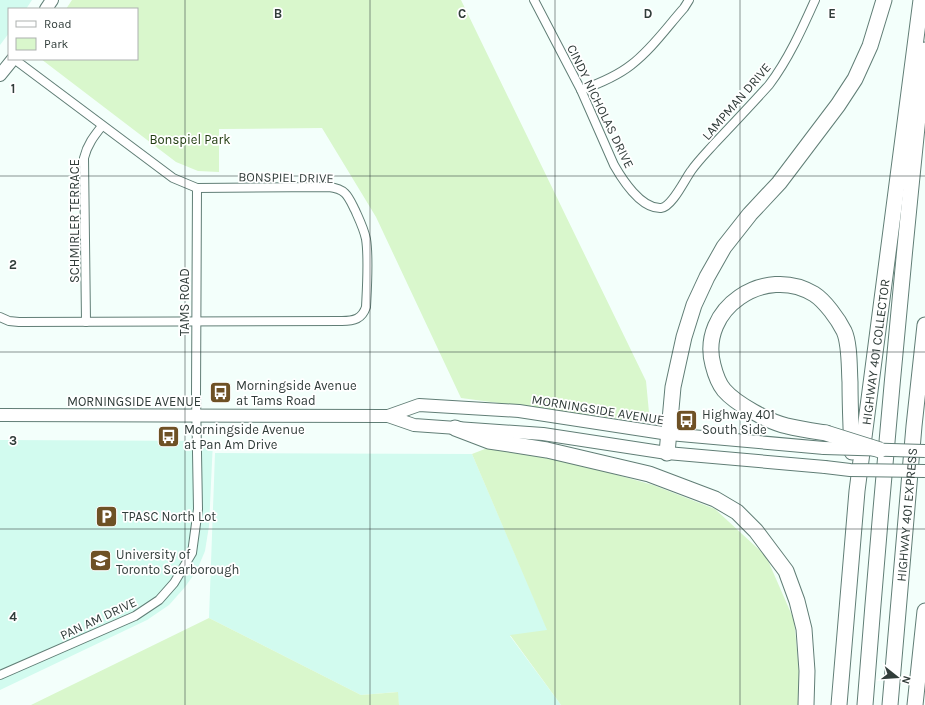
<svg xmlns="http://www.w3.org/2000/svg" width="925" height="705" viewBox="0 0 925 705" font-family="Karla,sans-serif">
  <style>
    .built { fill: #d2fbef }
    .green { fill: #d9f7cc }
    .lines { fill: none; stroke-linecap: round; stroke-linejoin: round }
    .street-casing { stroke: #617e76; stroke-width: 10 }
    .secondary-casing { stroke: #617e76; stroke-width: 14 }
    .highway-casing { stroke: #617e76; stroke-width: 17 }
    .street { stroke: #fff; stroke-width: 8 }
    .secondary { stroke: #fff; stroke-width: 12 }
    .highway { stroke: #fff; stroke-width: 15 }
    .secondary-bridge-casing { stroke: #617e76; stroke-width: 14; stroke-linecap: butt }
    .highway-bridge-casing { stroke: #617e76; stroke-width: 17; stroke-linecap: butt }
    .secondary-bridge { stroke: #fff; stroke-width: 12 }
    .highway-bridge { stroke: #fff; stroke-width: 15 }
    .grid { fill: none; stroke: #313d3a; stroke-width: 1; stroke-opacity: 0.55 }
    .labels { text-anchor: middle; stroke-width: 3.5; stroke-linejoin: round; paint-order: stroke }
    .street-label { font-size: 13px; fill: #313d3a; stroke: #fff }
    .park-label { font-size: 13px; fill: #213d10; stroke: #fff }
    .poi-label { font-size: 13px; fill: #313d3a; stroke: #fff; text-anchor: start }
    .grid-label { font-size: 13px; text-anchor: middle; font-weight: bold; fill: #313d3a; stroke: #fff; stroke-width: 3.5; stroke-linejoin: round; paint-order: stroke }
  </style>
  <rect width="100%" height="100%" fill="#f3fffb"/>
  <g class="built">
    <polygon points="0,0 32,0 26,9 9,9 9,33 0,45"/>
    <polygon points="0,440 213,441 209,526 205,551 197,570 185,587 169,605 147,620 0,690"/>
    <polygon points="215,453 472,454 548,631 510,636 561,705 399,705 397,692 361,695 209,618"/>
  </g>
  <g class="green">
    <polygon points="72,0 461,0 646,381 650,423 461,398 376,217 322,128 219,129 219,172 198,171 176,162 41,59 137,59 137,9 66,9"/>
    <polygon points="495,445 546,455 653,485 715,509 766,556 794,620 799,669 799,705 561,705 510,635 547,630 472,454"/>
    <polygon points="209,618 361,695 398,692 399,705 31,705"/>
  </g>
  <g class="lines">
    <defs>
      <g id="street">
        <path d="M534,0L581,90L614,165C622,179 641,209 661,208C672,207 685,179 691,171C698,161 707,152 715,143C733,124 751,105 769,85C788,60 802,29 815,0"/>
        <path d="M581,90C598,84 617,76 631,65C652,49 667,27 684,8L689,0"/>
        <path d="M0,317L9,321L19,322L342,321C354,321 362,319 366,307C367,287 369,258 366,239C364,229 359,219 355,210C348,196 346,189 329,187L197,188L173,178L14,59"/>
        <path d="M86,322L84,158C87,145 94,136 102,126"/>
        <polyline points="0,675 135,616 159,600 174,583 192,553 198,509 196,396 197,188"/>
      </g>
      <g id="secondary">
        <polyline points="46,9 52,0"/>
        <polyline points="0,75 13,59"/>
        <polyline points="0,415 388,416 419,405 519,411 669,434 824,448"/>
        <polyline points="388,416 414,425 543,434 667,453 825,467"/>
      </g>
      <g id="highway">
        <polyline points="455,428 489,441 547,450 649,474 715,499 737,512 756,531 786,571 797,601 804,629 807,671 806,705"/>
        <path d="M826,433C813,431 799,429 787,426C769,422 736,404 724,390C719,384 715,373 713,365C698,309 765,264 814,294C825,301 838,319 844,331C850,344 849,368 850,382C850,406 851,429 852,452"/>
        <polyline points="667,453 673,387 684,337 694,305 707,277 724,247 750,214 779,183 838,105 855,79 870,46 884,0"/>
        <path id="s1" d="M839,705L857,491L921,0"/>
        <path d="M865,705C882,486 902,268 925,50"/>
        <path id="s2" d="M890,705L914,426L925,325"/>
        <polyline points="915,705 925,611"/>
      </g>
    </defs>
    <use href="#street" class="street-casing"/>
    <use href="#secondary" class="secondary-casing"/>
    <use href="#highway" class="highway-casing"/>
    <use href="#street" class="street"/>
    <use href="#secondary" class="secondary"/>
    <use href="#highway" class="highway"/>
    <defs>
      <g id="secondary-bridge">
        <polyline points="824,448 925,451"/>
        <polyline points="825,467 850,470 925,471"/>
      </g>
      <polyline id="highway-bridge" points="826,433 880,450"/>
    </defs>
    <use href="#secondary-bridge" class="secondary-bridge-casing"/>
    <use href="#highway-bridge" class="highway-bridge-casing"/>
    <use href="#secondary-bridge" class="secondary-bridge"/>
    <use href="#highway-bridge" class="highway-bridge"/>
  </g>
  <path class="grid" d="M185,0V705M370,0V705M555,0V705M740,0V705M0,176H925M0,352H925M0,529H925"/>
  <defs>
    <symbol id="bus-square" viewBox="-11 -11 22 22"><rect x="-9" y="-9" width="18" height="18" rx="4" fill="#6e5125" stroke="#fff"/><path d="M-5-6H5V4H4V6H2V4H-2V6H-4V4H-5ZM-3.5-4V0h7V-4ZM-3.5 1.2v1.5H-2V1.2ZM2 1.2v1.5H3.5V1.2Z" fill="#fff"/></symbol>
    <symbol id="parking-square" viewBox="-11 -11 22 22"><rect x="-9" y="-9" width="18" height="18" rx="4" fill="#6e5125" stroke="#fff"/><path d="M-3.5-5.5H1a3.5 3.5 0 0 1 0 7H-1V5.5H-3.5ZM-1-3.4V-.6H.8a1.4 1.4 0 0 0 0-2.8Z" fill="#fff"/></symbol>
    <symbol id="university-square" viewBox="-11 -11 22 22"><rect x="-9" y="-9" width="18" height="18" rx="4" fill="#6e5125" stroke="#fff"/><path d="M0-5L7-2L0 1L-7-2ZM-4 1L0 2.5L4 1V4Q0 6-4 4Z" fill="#fff"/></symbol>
  </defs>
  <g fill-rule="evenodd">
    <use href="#bus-square" x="208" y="380" width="25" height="25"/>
    <use href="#bus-square" x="674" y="408" width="25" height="25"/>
    <use href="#bus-square" x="156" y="424" width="25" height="25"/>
    <use href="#parking-square" x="94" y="504" width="25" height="25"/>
    <use href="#university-square" x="88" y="548" width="25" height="25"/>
  </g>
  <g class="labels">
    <g class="street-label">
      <text transform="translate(736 101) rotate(-49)" y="5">LAMPMAN DRIVE</text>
      <text transform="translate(601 106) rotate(64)" y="5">CINDY NICHOLAS DRIVE</text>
      <text transform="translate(286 177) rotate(1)" y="5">BONSPIEL DRIVE</text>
      <text transform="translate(74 221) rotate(-90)" y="5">SCHMIRLER TERRACE</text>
      <text transform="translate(184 302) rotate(-90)" y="5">TAMS ROAD</text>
      <text dy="5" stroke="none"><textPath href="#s1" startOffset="355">HIGHWAY 401 COLLECTOR</textPath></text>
      <text x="134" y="406">MORNINGSIDE AVENUE</text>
      <text transform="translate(598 409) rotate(9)" y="5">MORNINGSIDE AVENUE</text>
      <text dy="5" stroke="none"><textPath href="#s2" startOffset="191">HIGHWAY 401 EXPRESS</textPath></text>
      <text transform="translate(98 618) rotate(-25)" y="5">PAN AM DRIVE</text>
    </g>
    <g class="park-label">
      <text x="190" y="144">Bonspiel Park</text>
    </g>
    <g class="poi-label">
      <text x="236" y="390">Morningside Avenue<tspan x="236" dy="15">at Tams Road</tspan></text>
      <text x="702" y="419">Highway 401<tspan x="702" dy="15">South Side</tspan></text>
      <text x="184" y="434">Morningside Avenue<tspan x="184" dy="15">at Pan Am Drive</tspan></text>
      <text x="122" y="521">TPASC North Lot</text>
      <text x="116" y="559">University of<tspan x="116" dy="15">Toronto Scarborough</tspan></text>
    </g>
  </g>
  <g class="grid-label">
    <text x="278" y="18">B</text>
    <text x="462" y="18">C</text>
    <text x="648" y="18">D</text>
    <text x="832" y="18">E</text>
    <text x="13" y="93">1</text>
    <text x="13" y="269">2</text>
    <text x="13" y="445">3</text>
    <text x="13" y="621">4</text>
  </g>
  <rect x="8" y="8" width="130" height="52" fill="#ffffff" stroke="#adb1b0"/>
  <rect x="16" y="21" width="20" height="6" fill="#ffffff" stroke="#adb1b0"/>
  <text x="44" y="28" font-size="12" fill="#313d3a">Road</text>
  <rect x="16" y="38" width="20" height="12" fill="#d9f7cc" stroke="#adb1b0"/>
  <text x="44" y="48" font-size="12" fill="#313d3a">Park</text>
  <g transform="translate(897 677) rotate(107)" stroke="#ffffff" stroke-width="3" paint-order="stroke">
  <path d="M0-3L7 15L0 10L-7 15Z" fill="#313d3a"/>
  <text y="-6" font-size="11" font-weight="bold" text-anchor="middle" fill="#313d3a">N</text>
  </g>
</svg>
